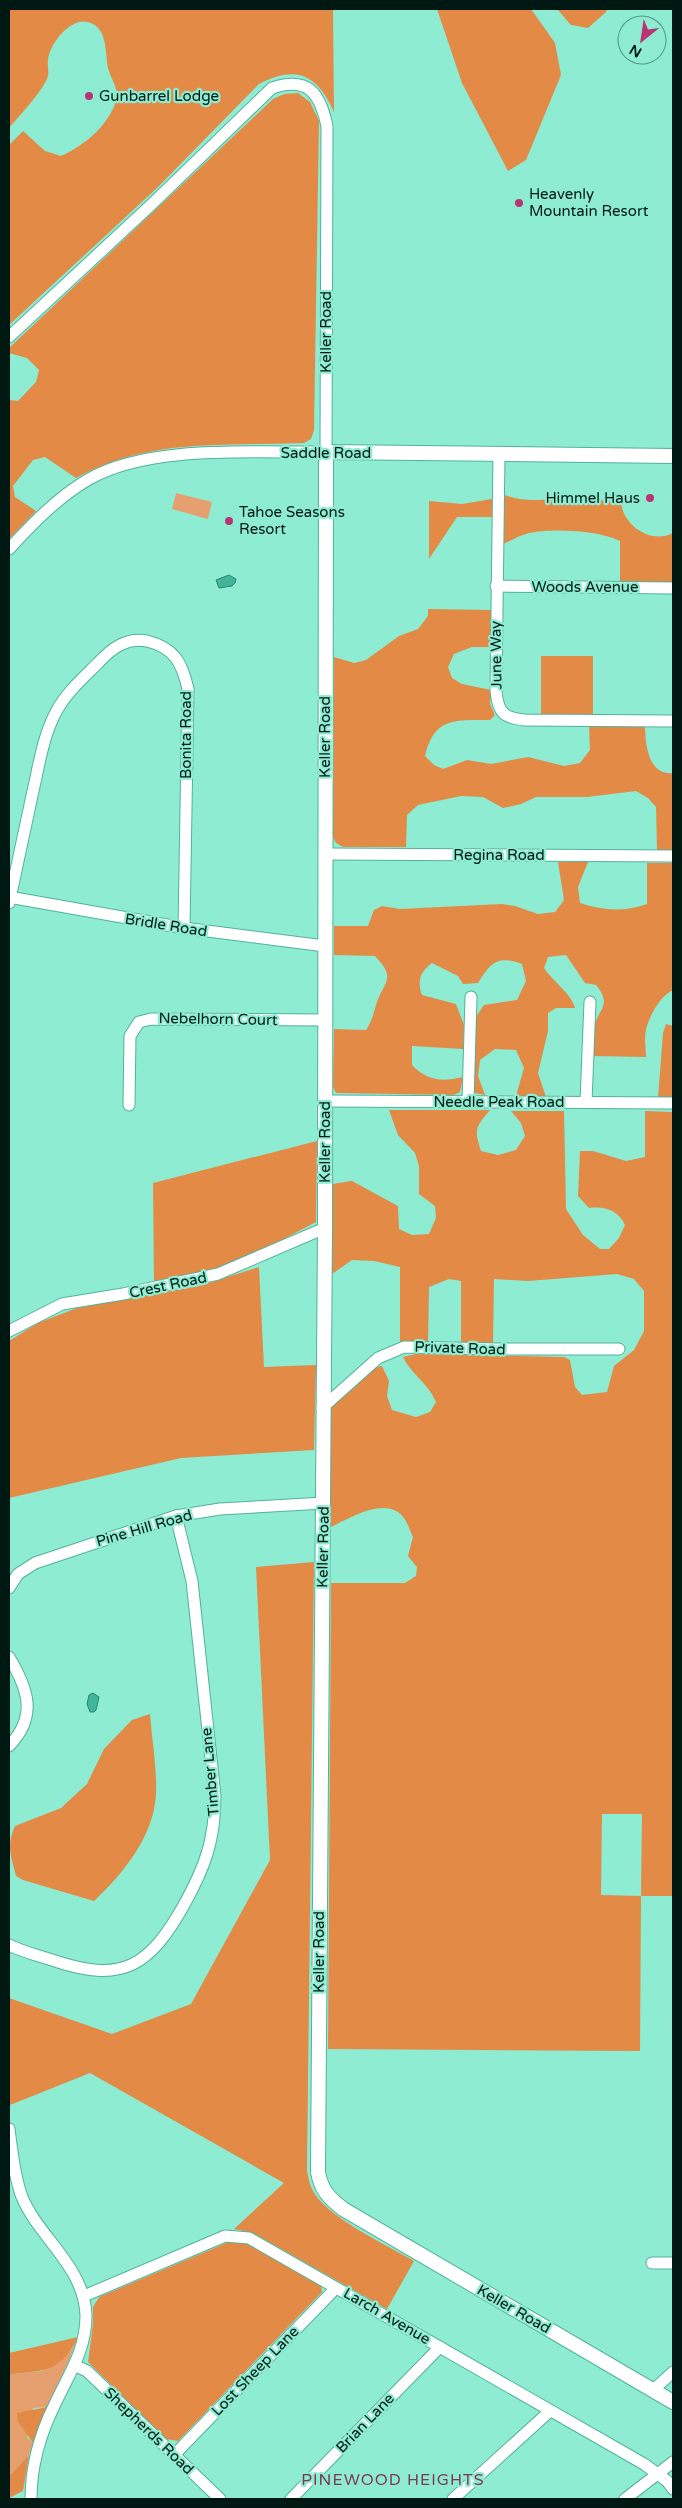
<svg xmlns="http://www.w3.org/2000/svg" width="682" height="2508" viewBox="0 0 682 2508" font-family="'Varela Round',sans-serif">
  <style>
    .green { fill: #e6a070 }
    .forest { fill: #e48a47 }
    .water { fill: #42b49a; stroke: #2e8571 }
    .lines { fill: none; stroke-linecap: round; stroke-linejoin: round }
    .minor-casing { stroke: #52b29b; stroke-width: 13 }
    .tertiary-casing { stroke: #52b29b; stroke-width: 16 }
    .minor { stroke: #fff; stroke-width: 11 }
    .tertiary { stroke: #fff; stroke-width: 14 }
    .poi-dot { fill: #ba3475; stroke: #8decd2; stroke-width: 2 }
    .labels { text-anchor: middle; stroke-width: 4.5; stroke-linejoin: round; paint-order: stroke }
    .poi-label { font-size: 15px; fill: #001812; stroke: #8decd2; text-anchor: start }
    .street-label { font-size: 15px; fill: #001812; stroke: #8decd2 }
    .neighbourhood-label { font-size: 16px; letter-spacing: 1px; fill: #7c3855; stroke: #8decd2 }
  </style>
  <rect width="100%" height="100%" fill="#8decd2"/>
  <g class="green">
    <polygon points="176,493 212,502 208,519 172,509"/>
    <polygon points="78,2337 67,2365 47,2407 33,2408 27,2437 33,2443 29,2455 9,2476 9,2377 12,2374 42,2371 71,2350"/>
  </g>
  <g class="forest">
    <path d="M9,9H333L334,112C317,74 296,65 259,84L158,187L9,325V145L23,131L45,151L61,156C83,146 106,128 115,104C121,91 111,80 108,68C105,53 108,27 88,22C70,17 49,45 48,60C47,65 49,71 48,76C44,90 19,116 9,128Z"/>
    <polygon points="437,9 531,9 555,43 561,75 526,160 508,171 462,83"/>
    <polygon points="557,9 607,9 606,12 588,28 571,25"/>
    <path d="M298,93L310,102L319,121L314,430L311,439L304,443C225,446 147,438 76,478L45,457L33,460L13,486L15,497L36,511L9,539V400L18,401L36,382L39,370L27,358L9,353V348L273,99L284,94Z"/>
    <path d="M502,494C531,506 556,496 586,497C601,498 605,504 621,500C621,524 650,545 673,533V583L620,582V541C599,530 552,528 529,533C519,536 509,541 500,546Z"/>
    <polygon points="492,499 492,517 457,517 429,559 429,501 462,504"/>
    <path d="M428,609L491,610V647H472L454,654L448,667L452,678L462,684L491,690L490,704L495,715L490,720C457,720 434,716 425,756L434,765L443,769L467,760L491,764L528,757L564,766L580,763L590,750L589,726L645,725C645,743 648,776 673,773V850H657L656,807L648,798L636,791L587,797H536L521,804L503,808L483,797L461,796L418,805L407,815L406,847H343L336,843L333,837L334,657L354,663L366,660L399,636L418,629L428,616Z"/>
    <polygon points="541,656 593,656 593,715 541,714"/>
    <path d="M558,862H588L578,887L580,903C603,911 624,912 647,904V863H673V990C660,996 650,1015 646,1029C644,1038 646,1049 646,1057L594,1056C594,1047 593,1037 594,1028C598,1008 613,1006 596,985L585,983L566,955L548,957L544,968C553,981 572,995 575,1008H556L548,1013V1031L538,1073L546,1097L516,1096L524,1068L516,1050L495,1049L480,1060L478,1076L485,1095L475,1093L473,1087L475,1018L484,1005L517,1000L526,981L522,964C497,955 491,962 478,983L463,984L458,976L432,963C420,972 417,981 422,995L456,1004L464,1025L463,1049L412,1046V1065C427,1081 442,1082 463,1077L460,1092L454,1095L336,1093L333,1087L334,1029L366,1030C372,1021 373,1015 376,1005C383,981 398,980 375,956L334,955V926H368L374,910L382,906L400,909L502,904L515,906L538,914L555,912L564,900Z"/>
    <polygon points="666,1024 673,1026 673,1098 658,1098 663,1033"/>
    <path d="M389,1110H490C475,1128 474,1129 481,1151L498,1155L516,1150L525,1136L521,1123L511,1111H564L566,1209L583,1235L600,1249H609L619,1238L625,1225C618,1210 605,1206 589,1208L578,1196L580,1151H593L626,1161L645,1157V1111L673,1112V1896H641L642,1814H602L601,1895L641,1896L640,2051L328,2049L331,1583H405L416,1576L417,1567L408,1556L413,1537C410,1531 408,1524 404,1518C387,1495 350,1518 331,1527V1405L372,1368L382,1366L389,1381L387,1396L392,1410L416,1417L430,1412L436,1402C428,1383 411,1374 403,1357L416,1354L564,1357L570,1360L575,1387L582,1395L607,1392L614,1366L634,1350L644,1331V1291L634,1279L617,1274L528,1281L494,1279L493,1344L461,1343V1281L449,1279L429,1287L428,1341L400,1342V1267L374,1261L352,1260L332,1274V1184L352,1181L398,1206L399,1229L412,1235L429,1234L436,1218L435,1206L419,1194V1166L415,1153L398,1135Z"/>
    <polygon points="317,1141 316,1222 255,1254 223,1268 154,1282 153,1183"/>
    <polygon points="259,1267 264,1367 316,1365 314,1450 181,1458 9,1498 9,1341 38,1323 77,1308 199,1286"/>
    <path d="M314,1562L307,2170C308,2176 309,2183 312,2189C324,2216 387,2245 414,2261L387,2309L253,2233L234,2229L284,2183L90,2073L10,2105L9,2101V1998L112,2034L191,2004L270,1860L256,1567Z"/>
    <path d="M150,1714C152,1740 157,1768 156,1794C154,1836 123,1874 94,1901L23,1880L16,1876C11,1855 6,1847 15,1826L61,1808L87,1784L104,1749L132,1720Z"/>
    <polygon points="231,2241 249,2244 321,2285 322,2292 178,2441 166,2439 88,2362 93,2324 93,2307 99,2297"/>
    <path d="M78,2337C60,2372 48,2370 12,2374L9,2377V2353Z"/>
    <polygon points="47,2407 33,2443 18,2422 17,2413"/>
    <polygon points="29,2455 23,2491 9,2498 9,2476"/>
  </g>
  <g class="water">
    <polygon points="229,575 236,579 235,583 232,586 219,588 216,580"/>
    <polygon points="93,1693 99,1697 96,1710 94,1712 90,1712 87,1704 89,1695"/>
  </g>
  <g class="lines">
    <defs>
      <g id="minor">
        <path d="M9,337L152,204L272,88C308,76 320,93 327,126L326,452C257,453 150,444 89,479C58,497 33,523 9,549"/>
        <path d="M499,454L496,691C498,712 503,718 525,720L673,721"/>
        <polyline points="496,586 673,588"/>
        <polyline points="325,854 673,856"/>
        <polyline points="9,897 184,928 325,946"/>
        <path d="M9,903C17,866 25,829 33,791C39,765 43,736 56,712C66,693 83,678 98,663C111,649 126,637 147,641C175,648 182,663 188,689L184,928"/>
        <polyline points="326,1101 673,1103"/>
        <polyline points="468,1101 471,997"/>
        <polyline points="586,1102 590,1002"/>
        <polyline points="129,1105 130,1036 139,1022 151,1019 325,1020"/>
        <polyline points="9,1331 62,1304 123,1294 218,1274 325,1228"/>
        <polyline points="322,1408 378,1358 404,1347 498,1349 619,1349"/>
        <polyline points="9,1588 18,1574 35,1563 176,1516 220,1509 324,1503"/>
        <path d="M9,1657C28,1689 38,1716 9,1746"/>
        <path d="M9,1945C23,1952 40,1956 55,1961C124,1984 150,1965 184,1905C205,1867 215,1840 215,1796L192,1581L176,1516"/>
        <path d="M9,2129C12,2151 14,2176 22,2197C39,2238 85,2267 86,2316C86,2350 69,2374 55,2404C40,2434 31,2466 31,2499"/>
        <polyline points="652,2263 673,2263"/>
        <polyline points="84,2296 225,2236 249,2238 644,2464 667,2481 673,2489"/>
        <polyline points="76,2366 87,2371 220,2499"/>
        <polyline points="653,2390 673,2372"/>
        <polyline points="174,2455 336,2288"/>
        <polyline points="291,2499 440,2347"/>
        <polyline points="453,2499 550,2411"/>
        <polyline points="625,2499 673,2462"/>
      </g>
      <path id="tertiary" d="M673,456L326,452L325,1228L318,2172C321,2190 329,2198 343,2209L673,2402"/>
    </defs>
    <use href="#minor" class="minor-casing"/>
    <use href="#tertiary" class="tertiary-casing"/>
    <use href="#minor" class="minor"/>
    <use href="#tertiary" class="tertiary"/>
  </g>
  <g class="poi-dot">
    <circle cx="89" cy="96" r="5"/>
    <circle cx="519" cy="203" r="5"/>
    <circle cx="650" cy="498" r="5"/>
    <circle cx="229" cy="521" r="5"/>
  </g>
  <g class="labels">
    <g class="poi-label">
      <text x="99" y="101">Gunbarrel Lodge</text>
      <text x="529" y="199">Heavenly<tspan x="529" dy="17">Mountain Resort</tspan></text>
      <text x="640" y="503" text-anchor="end">Himmel Haus</text>
      <text x="239" y="517">Tahoe Seasons<tspan x="239" dy="17">Resort</tspan></text>
    </g>
    <g class="street-label">
      <text transform="translate(326 332) rotate(-90)" y="5">Keller Road</text>
      <text x="326" y="458">Saddle Road</text>
      <text x="585" y="592">Woods Avenue</text>
      <text transform="translate(496 655) rotate(-91)" y="5">June Way</text>
      <text transform="translate(186 735) rotate(-90)" y="5">Bonita Road</text>
      <text transform="translate(325 737) rotate(-90)" y="5">Keller Road</text>
      <text x="499" y="860">Regina Road</text>
      <text transform="translate(166 925) rotate(9)" y="5">Bridle Road</text>
      <text transform="translate(218 1019) rotate(1)" y="5">Nebelhorn Court</text>
      <text x="499" y="1107">Needle Peak Road</text>
      <text transform="translate(325 1142) rotate(-90)" y="5">Keller Road</text>
      <text transform="translate(168 1285) rotate(-12)" y="5">Crest Road</text>
      <text transform="translate(460 1348) rotate(2)" y="5">Private Road</text>
      <text transform="translate(144 1528) rotate(-16)" y="5">Pine Hill Road</text>
      <text transform="translate(323 1547) rotate(-89)" y="5">Keller Road</text>
      <text transform="translate(210 1772) rotate(-95)" y="5">Timber Lane</text>
      <text transform="translate(319 1952) rotate(-90)" y="5">Keller Road</text>
      <text transform="translate(514 2309) rotate(30)" y="5">Keller Road</text>
      <text transform="translate(387 2316) rotate(30)" y="5">Larch Avenue</text>
      <text transform="translate(255 2371) rotate(-46)" y="5">Lost Sheep Lane</text>
      <text transform="translate(365 2423) rotate(-46)" y="5">Brian Lane</text>
      <text transform="translate(149 2431) rotate(44)" y="5">Shepherds Road</text>
    </g>
    <g class="neighbourhood-label">
      <text x="393" y="2485">PINEWOOD HEIGHTS</text>
    </g>
  </g>
  <rect width="682" height="2508" fill="none" stroke="#001812" stroke-width="20"/>
  <g transform="translate(642 40) rotate(210)"><circle r="24" fill="#8decd2" stroke="#559785"/>
  <path d="M0-4L9 19L0 12L-9 19Z" fill="#ba3475"/>
  <text y="-8" font-size="14" font-weight="bold" text-anchor="middle" fill="#001812">N</text>
  </g>
</svg>
